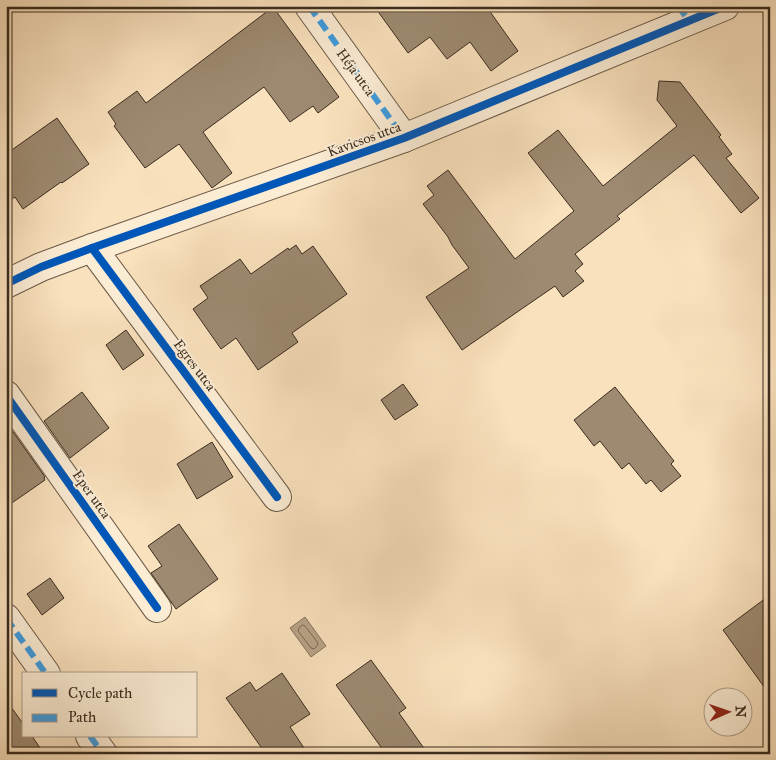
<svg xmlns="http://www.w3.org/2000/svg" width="776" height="760" viewBox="0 0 776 760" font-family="'IM FELL Great Primer',serif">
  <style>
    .water { fill: #b8a387; stroke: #86735d }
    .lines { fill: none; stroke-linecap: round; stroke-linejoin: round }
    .shore { stroke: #796853; stroke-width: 1 }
    .building { fill: #9d8a71; stroke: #3a2c1f }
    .minor-casing { stroke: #6a5946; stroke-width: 30 }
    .minor { stroke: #fbecd4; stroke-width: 28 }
    .quiet { stroke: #3e9ce0; stroke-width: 6; stroke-dasharray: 12 6; stroke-linecap: butt }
    .cycleway-casing { stroke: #fbecd4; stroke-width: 11 }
    .cycleway { stroke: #0057b8; stroke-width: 8 }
    .labels { text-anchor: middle; stroke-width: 4; stroke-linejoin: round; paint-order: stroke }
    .street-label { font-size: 14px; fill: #3a2c1f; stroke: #fbecd4 }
  </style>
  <rect width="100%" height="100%" fill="#f9e1bd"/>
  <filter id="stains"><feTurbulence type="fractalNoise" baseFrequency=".004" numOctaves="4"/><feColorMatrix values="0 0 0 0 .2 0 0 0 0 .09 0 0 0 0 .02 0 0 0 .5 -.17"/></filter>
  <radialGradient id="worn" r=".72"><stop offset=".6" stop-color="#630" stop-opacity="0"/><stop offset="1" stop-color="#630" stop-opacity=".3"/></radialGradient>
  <polygon class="water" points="305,617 326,646 311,657 290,628"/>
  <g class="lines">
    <polygon class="shore" points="303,625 305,626 318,643 317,646 314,649 311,648 298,631 299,628"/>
  </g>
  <g class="building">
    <polygon points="374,6 486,6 518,51 491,71 470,42 447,59 430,37 408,53"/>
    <polygon points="273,7 339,97 318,113 313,106 290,122 264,87 203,132 232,173 212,188 179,144 145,168 114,126 116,124 108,112 137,91 146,103"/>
    <polygon points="659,81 680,82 721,135 719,137 732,154 726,158 759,198 741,213 694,155 617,216 620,219 575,254 583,264 575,271 584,281 563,297 555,286 462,350 426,297 469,268 452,245 448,237 423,204 434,195 427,186 448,170 515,259 574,211 528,153 558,130 603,186 677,126 657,100"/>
    <polygon points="57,118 89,164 62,183 61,182 23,209 15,197 6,203 6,154"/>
    <polygon points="296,245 302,254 313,246 347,294 292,333 298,342 258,370 236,338 221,349 193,309 208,298 200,286 240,259 251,274 288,248 289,250"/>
    <polygon points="126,330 144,355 123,370 106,345"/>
    <polygon points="403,384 418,405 395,420 381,400"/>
    <polygon points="615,387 674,461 671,464 681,476 661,492 651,480 646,484 629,463 622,469 600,441 594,446 574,420"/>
    <polygon points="82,392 109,428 70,458 44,421"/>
    <polygon points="6,422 45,477 44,478 45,480 6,507"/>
    <polygon points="212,442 233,477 197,499 177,464"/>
    <polygon points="179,524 218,579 176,609 151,573 162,566 148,546"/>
    <polygon points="50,578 64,598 42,615 27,594"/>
    <polygon points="770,595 770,695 723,630"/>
    <polygon points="371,660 406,708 399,713 428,754 386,754 336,685"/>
    <polygon points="282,673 310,714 290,727 308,754 266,754 226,698 250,682 256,691"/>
    <polygon points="6,700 24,725 24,736 32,736 44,754 6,754"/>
  </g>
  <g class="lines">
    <defs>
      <g id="minor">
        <polyline points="309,6 404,138"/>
        <polyline points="92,248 277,497"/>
        <polyline points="6,284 41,267 92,248 404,138 725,6"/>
        <polyline points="6,395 157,608"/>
        <polyline points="6,618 46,674"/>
        <polyline points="90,736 103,754"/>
      </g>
    </defs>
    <use href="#minor" class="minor-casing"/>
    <use href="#minor" class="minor"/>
    <g class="quiet">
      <polyline points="309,6 404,138"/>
      <polyline points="678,6 690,22"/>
      <polyline points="6,618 46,674"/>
      <polyline points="90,736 103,754"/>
    </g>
    <defs>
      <g id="cycleway">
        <polyline points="92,248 277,497"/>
        <polyline points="6,284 41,267 92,248 404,138 725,6"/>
        <polyline points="6,395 157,608"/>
      </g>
    </defs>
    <use href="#cycleway" class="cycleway-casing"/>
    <use href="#cycleway" class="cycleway"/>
  </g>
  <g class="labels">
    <g class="street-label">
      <text transform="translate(356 72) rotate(54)" y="5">Héja utca</text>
      <text transform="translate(364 139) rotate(-20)" y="5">Kavicsos utca</text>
      <text transform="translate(195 365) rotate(53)" y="5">Egres utca</text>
      <text transform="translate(92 494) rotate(55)" y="5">Eper utca</text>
    </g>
  </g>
  <rect width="776" height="760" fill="none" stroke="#f9e1bd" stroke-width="25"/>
  <rect x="8" y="8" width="761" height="745" fill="none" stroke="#3a2c1f" stroke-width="2.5"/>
  <rect x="12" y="12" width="751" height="735" fill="none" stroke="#3a2c1f"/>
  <rect x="22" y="672" width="175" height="65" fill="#fbecd4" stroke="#ae9f8c"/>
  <rect x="32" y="689" width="25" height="8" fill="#0057b8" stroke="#ae9f8c"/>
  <text x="68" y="698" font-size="15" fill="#3a2c1f">Cycle path</text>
  <rect x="32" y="714" width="25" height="8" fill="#3e9ce0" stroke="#ae9f8c"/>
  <text x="68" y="722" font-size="15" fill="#3a2c1f">Path</text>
  <g transform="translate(728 712) rotate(88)"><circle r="24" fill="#fbecd4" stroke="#ae9f8c"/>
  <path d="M0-4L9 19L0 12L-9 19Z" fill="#8f2418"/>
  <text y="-8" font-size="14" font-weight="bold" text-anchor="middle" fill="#3a2c1f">N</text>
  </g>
  <rect width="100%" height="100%" filter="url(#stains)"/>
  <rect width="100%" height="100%" fill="url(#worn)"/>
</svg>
